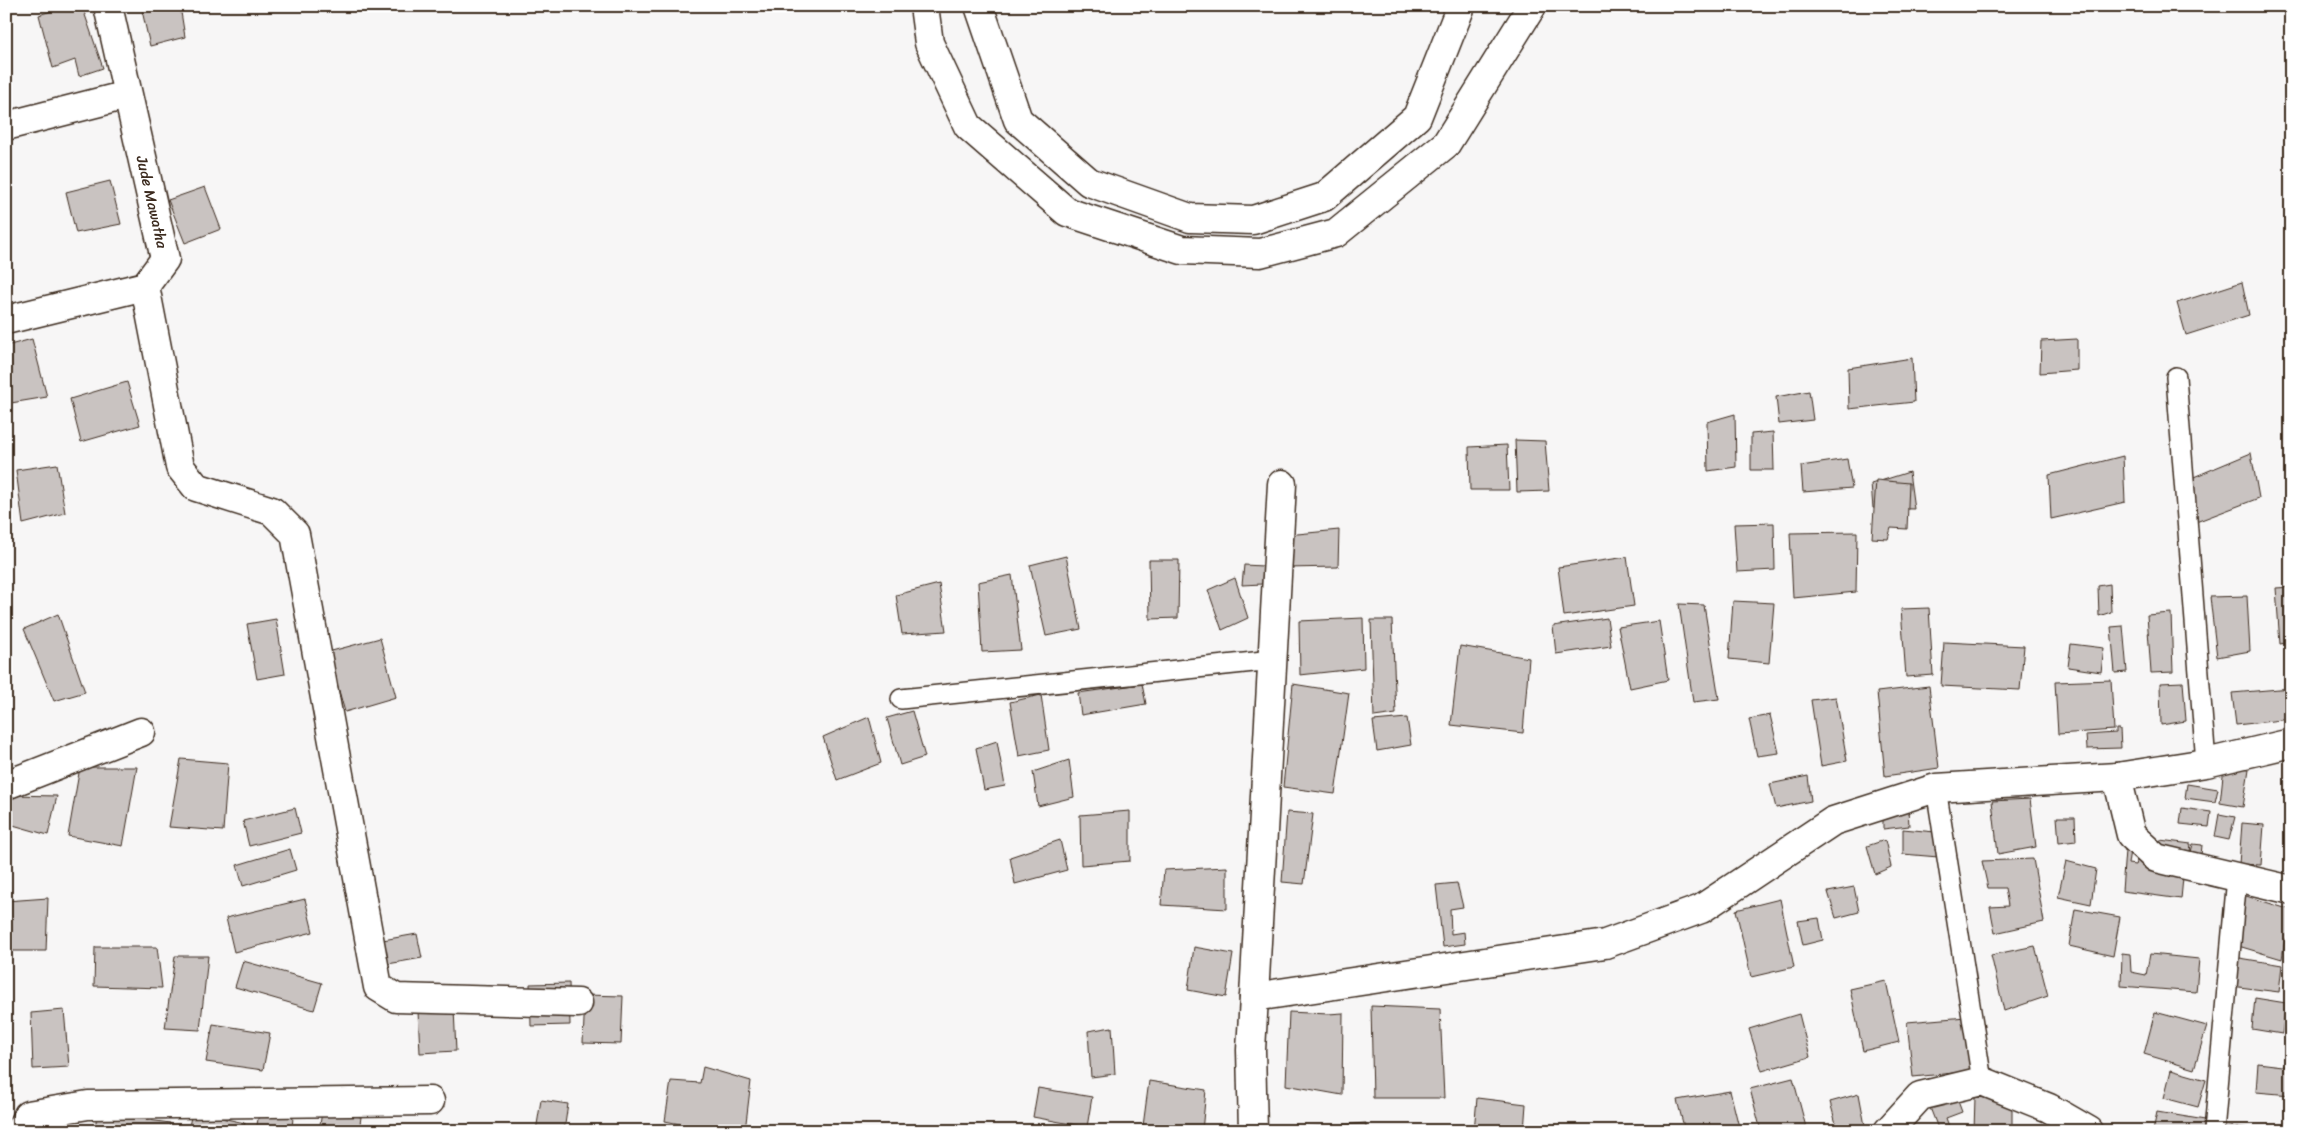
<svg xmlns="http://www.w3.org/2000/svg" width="2297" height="1137" viewBox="0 0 2297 1137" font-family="Sriracha,sans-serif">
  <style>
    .building { fill: #c9c3c1; stroke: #3b2a1e }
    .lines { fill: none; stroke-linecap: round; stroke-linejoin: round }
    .lane-casing { stroke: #3b2a1e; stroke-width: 22 }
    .street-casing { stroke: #3b2a1e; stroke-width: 31 }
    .highway-casing { stroke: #3b2a1e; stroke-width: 31 }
    .lane { stroke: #fff; stroke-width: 19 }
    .street { stroke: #fff; stroke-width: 28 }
    .highway { stroke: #fff; stroke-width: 28 }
    .labels { text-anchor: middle; stroke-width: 4; stroke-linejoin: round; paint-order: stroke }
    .street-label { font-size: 15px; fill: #3b2a1e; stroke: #fff }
  </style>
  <rect width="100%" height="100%" fill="#f7f6f6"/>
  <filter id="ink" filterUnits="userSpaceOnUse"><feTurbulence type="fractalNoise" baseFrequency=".02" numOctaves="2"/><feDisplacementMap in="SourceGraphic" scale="10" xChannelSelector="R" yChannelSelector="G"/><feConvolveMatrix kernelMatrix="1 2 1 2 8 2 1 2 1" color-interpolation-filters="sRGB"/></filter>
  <g filter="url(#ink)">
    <g class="building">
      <polygon points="66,6 82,6 103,68 79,76 75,60 53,68 39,15"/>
      <polygon points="141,6 180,6 185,37 150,46"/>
      <polygon points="110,181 121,224 76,233 66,192"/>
      <polygon points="205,187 221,229 185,243 168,200"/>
      <polygon points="2242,282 2249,315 2186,335 2177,303"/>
      <polygon points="32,339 47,397 11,403 6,382 6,346"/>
      <polygon points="2077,339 2077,370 2040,373 2041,341"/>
      <polygon points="1912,358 1914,402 1849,409 1848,368"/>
      <polygon points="127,382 140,425 81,442 70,399"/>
      <polygon points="1809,391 1813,420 1779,424 1776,397"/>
      <polygon points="1735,414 1736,467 1708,471 1707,422"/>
      <polygon points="1773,432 1774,470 1751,470 1751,434"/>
      <polygon points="1515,440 1545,441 1549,491 1517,492"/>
      <polygon points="1507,445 1509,490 1470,490 1469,447"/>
      <polygon points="2251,453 2259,498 2196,522 2189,479"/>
      <polygon points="2123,456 2125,502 2051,519 2049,475"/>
      <polygon points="1847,459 1852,488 1803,492 1801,466"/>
      <polygon points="57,464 65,513 23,524 16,470"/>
      <polygon points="1909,472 1914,509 1873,508 1871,484"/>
      <polygon points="1876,480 1909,483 1907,529 1891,528 1888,539 1872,538"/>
      <polygon points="1774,523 1775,570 1737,572 1734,524"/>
      <polygon points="1339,530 1338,567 1286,568 1287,535"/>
      <polygon points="1857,532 1856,592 1793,598 1790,533"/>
      <polygon points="1066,556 1081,629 1046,636 1030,565"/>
      <polygon points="1627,557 1634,606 1564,616 1558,567"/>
      <polygon points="1149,560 1179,560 1178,618 1150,619"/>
      <polygon points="1244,565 1263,566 1262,584 1242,585"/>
      <polygon points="1012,575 1021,650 982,652 978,582"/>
      <polygon points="1235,578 1248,618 1222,630 1208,590"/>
      <polygon points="939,584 946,631 902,634 896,595"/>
      <polygon points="2110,584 2111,612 2099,616 2098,586"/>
      <polygon points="2291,587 2291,642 2280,644 2276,588"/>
      <polygon points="2247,596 2250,651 2217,657 2210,597"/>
      <polygon points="1733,601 1774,603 1769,663 1729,659"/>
      <polygon points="1679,604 1704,605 1719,699 1693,702"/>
      <polygon points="1929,608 1933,675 1906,677 1901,609"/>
      <polygon points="2171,613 2173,672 2151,673 2147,615"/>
      <polygon points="58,614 85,692 54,701 24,629"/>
      <polygon points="1363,618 1364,668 1300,675 1299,621"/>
      <polygon points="1607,618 1611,646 1556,654 1553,626"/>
      <polygon points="276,619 285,674 257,679 247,624"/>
      <polygon points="1371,620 1392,620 1396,714 1374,717"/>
      <polygon points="1659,621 1668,680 1630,688 1618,627"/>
      <polygon points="2123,626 2127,672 2115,673 2111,627"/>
      <polygon points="380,638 396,697 345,712 328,652"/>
      <polygon points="1944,642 2024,646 2020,690 1941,686"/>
      <polygon points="2071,644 2104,648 2101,672 2068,667"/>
      <polygon points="1460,646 1529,658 1523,733 1451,725"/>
      <polygon points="2111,680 2114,730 2058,734 2055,682"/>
      <polygon points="2183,682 2186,721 2161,725 2160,683"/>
      <polygon points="1142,684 1146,704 1081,715 1078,693"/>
      <polygon points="1293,684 1349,693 1335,794 1283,787"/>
      <polygon points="1929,686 1939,768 1885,776 1877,692"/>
      <polygon points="2291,688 2291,719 2236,725 2232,693"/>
      <polygon points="1041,695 1049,750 1019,756 1010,702"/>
      <polygon points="1836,697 1847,761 1821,766 1811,700"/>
      <polygon points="912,711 925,757 900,765 887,718"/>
      <polygon points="1770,715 1779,753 1757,756 1749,719"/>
      <polygon points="869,717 881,763 837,780 823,737"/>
      <polygon points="1407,718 1411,745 1377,751 1373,721"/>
      <polygon points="2116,729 2120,729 2121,748 2087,749 2086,735 2116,733"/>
      <polygon points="997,741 1005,786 984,790 976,748"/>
      <polygon points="181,759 228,763 223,831 169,827"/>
      <polygon points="1069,760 1074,797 1038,806 1033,772"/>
      <polygon points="2224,766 2249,769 2243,807 2220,803"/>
      <polygon points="80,767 137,767 123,846 68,836"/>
      <polygon points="2289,774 2291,774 2291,827 2287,827"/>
      <polygon points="1808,776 1811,801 1776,808 1770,784"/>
      <polygon points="2187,784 2218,789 2215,802 2185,798"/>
      <polygon points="11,795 57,796 48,835 6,823"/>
      <polygon points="2030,799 2036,847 1998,854 1992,801"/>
      <polygon points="295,808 301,833 249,846 243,821"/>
      <polygon points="1908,808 1909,826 1883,829 1883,809"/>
      <polygon points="2182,808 2211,812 2209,827 2180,824"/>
      <polygon points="1130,811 1130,861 1081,865 1080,815"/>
      <polygon points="1287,812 1313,814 1304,884 1282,882"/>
      <polygon points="2219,814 2235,817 2229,840 2215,837"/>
      <polygon points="2057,817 2075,817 2076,841 2059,843"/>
      <polygon points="2242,823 2264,825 2261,865 2239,864"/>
      <polygon points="1903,829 1946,833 1950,858 1903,854"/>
      <polygon points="1060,840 1067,870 1015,884 1010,857"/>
      <polygon points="1885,840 1891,867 1875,874 1867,846"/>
      <polygon points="2160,840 2191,844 2189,859 2158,855"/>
      <polygon points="2193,844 2202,845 2201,856 2196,862 2197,854 2191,852"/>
      <polygon points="290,849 296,870 243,886 237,865"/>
      <polygon points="2125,850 2130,850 2128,864 2135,865 2137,859 2184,867 2181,899 2122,891"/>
      <polygon points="2033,859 2044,922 1995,933 1990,907 2008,906 2005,888 1988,888 1982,861"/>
      <polygon points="2066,861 2096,869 2091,904 2058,897"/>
      <polygon points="1227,867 1227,909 1161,905 1164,870"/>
      <polygon points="1457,883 1463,907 1450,909 1451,934 1464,932 1465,944 1443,947 1436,885"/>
      <polygon points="1854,887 1859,912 1836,918 1828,892"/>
      <polygon points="2243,895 2291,910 2291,940 2285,939 2282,959 2235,945"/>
      <polygon points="48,898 46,951 6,951 6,901"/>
      <polygon points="305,899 313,932 234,952 226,918"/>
      <polygon points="1780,899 1794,967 1751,977 1736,910"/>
      <polygon points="2075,909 2120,917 2113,956 2069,946"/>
      <polygon points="1819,918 1823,940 1803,945 1798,921"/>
      <polygon points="417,934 422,958 382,965 377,941"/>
      <polygon points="2035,946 2048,996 2004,1011 1991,955"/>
      <polygon points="95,947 157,947 162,988 94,986"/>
      <polygon points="1194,947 1233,954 1226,997 1188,990"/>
      <polygon points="2122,953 2130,954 2131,972 2146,975 2150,954 2199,959 2196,992 2121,986"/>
      <polygon points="175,956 208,956 200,1030 165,1028"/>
      <polygon points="2234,957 2282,965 2279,992 2231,986"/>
      <polygon points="243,961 322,983 314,1010 235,987"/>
      <polygon points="1886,981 1899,1042 1863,1051 1850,989"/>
      <polygon points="569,983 570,1025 531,1026 530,984"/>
      <polygon points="453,988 456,1051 420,1053 417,990"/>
      <polygon points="585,995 623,996 621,1044 583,1043"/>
      <polygon points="2290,997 2291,997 2291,1030 2287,1029"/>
      <polygon points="2255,998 2286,1003 2282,1034 2252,1029"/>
      <polygon points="1371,1006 1440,1009 1444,1098 1373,1098"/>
      <polygon points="64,1010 69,1067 33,1069 31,1013"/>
      <polygon points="1289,1012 1328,1014 1343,1013 1342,1095 1286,1085"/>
      <polygon points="2155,1012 2207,1026 2194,1069 2144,1054"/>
      <polygon points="1799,1014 1810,1057 1762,1071 1749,1029"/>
      <polygon points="1966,1017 1974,1071 1913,1077 1907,1022"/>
      <polygon points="213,1024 270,1033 263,1070 206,1062"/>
      <polygon points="1112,1027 1115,1074 1091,1077 1088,1031"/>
      <polygon points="2258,1063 2291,1067 2291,1095 2256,1092"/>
      <polygon points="703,1067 751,1081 745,1131 713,1131 665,1121 671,1081 700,1083"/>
      <polygon points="2171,1070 2206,1080 2198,1107 2164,1098"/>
      <polygon points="1793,1078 1807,1131 1761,1131 1750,1089"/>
      <polygon points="1149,1081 1206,1090 1202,1131 1175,1131 1143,1126"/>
      <polygon points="1038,1088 1092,1097 1087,1127 1033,1117"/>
      <polygon points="1730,1091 1740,1131 1685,1131 1677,1100"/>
      <polygon points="1955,1093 1962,1112 1946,1118 1950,1129 1939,1131 1929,1105"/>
      <polygon points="1859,1094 1866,1131 1838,1131 1830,1102"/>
      <polygon points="1975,1097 2012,1100 2012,1131 1974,1131"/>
      <polygon points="1477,1098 1526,1104 1524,1131 1474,1131"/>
      <polygon points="541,1100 568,1104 564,1131 536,1131"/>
      <polygon points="192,1112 245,1123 243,1131 188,1131"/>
      <polygon points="322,1112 361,1117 359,1131 319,1131"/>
      <polygon points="2157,1112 2205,1120 2203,1131 2153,1131"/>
      <polygon points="97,1113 170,1123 169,1131 95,1131"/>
      <polygon points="259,1113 293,1116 292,1131 256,1131"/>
      <polygon points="1366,1123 1366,1131 1302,1131 1302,1128"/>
      <polygon points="2224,1125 2265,1131 2223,1131"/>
    </g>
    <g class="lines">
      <defs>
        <g id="lane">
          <polyline points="2176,377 2206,763"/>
          <polyline points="901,699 1273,660"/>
          <polyline points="1936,788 1982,1081"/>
          <polyline points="2214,1131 2237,877"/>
        </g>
        <g id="street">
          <polyline points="6,126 127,95"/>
          <polyline points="145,286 180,467 196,487 272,511 295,534 378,987 396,998 578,1003"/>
          <polyline points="6,320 145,286 165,259 108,6"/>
          <polyline points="2117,777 2131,835 2156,858 2291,890"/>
          <polyline points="6,785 141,732"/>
          <polyline points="1254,997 1282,484"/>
          <polyline points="19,1131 28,1115 88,1105 430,1101"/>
          <polyline points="1253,1131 1251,1050 1254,997 1605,944 1701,909 1833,821 1936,788 2117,777 2206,763 2291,743"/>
          <polyline points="1888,1131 1920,1096 1982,1081 2049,1108 2089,1131"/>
        </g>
        <g id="highway">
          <polyline points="924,6 929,43 968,126 1067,212 1182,250 1260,253 1336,233 1446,144 1532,6"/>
          <polyline points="979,6 1018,120 1089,182 1190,218 1253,220 1324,197 1417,117 1461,6"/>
        </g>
      </defs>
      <use href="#lane" class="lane-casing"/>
      <use href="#street" class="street-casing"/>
      <use href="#highway" class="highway-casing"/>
      <use href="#lane" class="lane"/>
      <use href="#street" class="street"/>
      <use href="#highway" class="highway"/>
    </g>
  </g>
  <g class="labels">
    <g class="street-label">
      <text transform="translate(152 202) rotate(77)" y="5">Jude Mawatha</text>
    </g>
  </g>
  <rect width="2297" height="1137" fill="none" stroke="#fff" stroke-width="25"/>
  <rect x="12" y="12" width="2272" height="1112" fill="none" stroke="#3b2a1e" stroke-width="2" filter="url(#ink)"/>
</svg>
